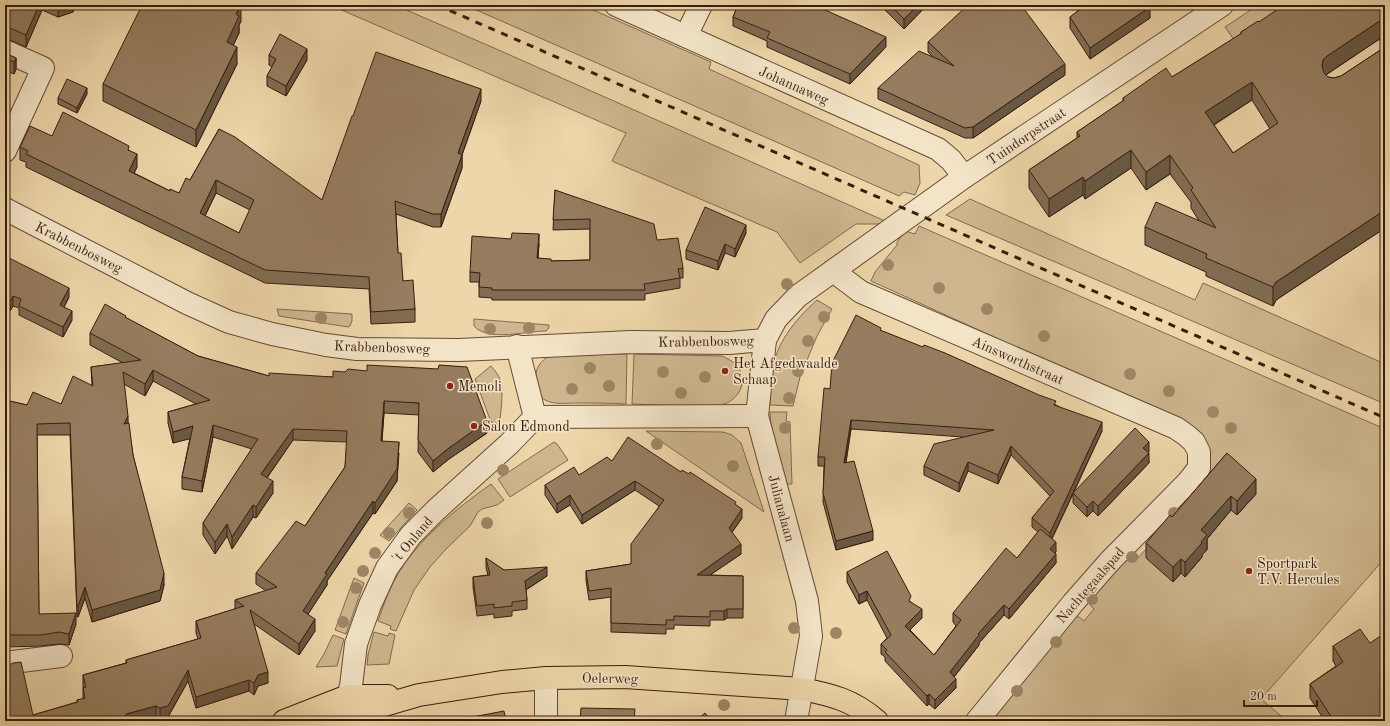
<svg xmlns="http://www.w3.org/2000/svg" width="1390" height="726" viewBox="0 0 1390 726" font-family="'Old Standard TT',serif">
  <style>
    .green { fill: #ceb78f; stroke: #826a4e }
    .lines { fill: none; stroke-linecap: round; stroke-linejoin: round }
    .minor-casing { stroke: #644b35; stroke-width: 24 }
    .major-casing { stroke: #371d0e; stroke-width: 24 }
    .minor { stroke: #f3e4c7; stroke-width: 22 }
    .major { stroke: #edd6a9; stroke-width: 22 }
    .rail { stroke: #371d0e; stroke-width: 3; stroke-dasharray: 7 7; stroke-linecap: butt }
    .tree { fill: #9e8665 }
    .wall { fill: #816c52; stroke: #371d0e; fill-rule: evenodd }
    .shaded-wall { fill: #695842; stroke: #371d0e }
    .building { fill: #967d5f; stroke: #371d0e; fill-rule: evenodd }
    .poi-dot { fill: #8f2418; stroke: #f3e4c7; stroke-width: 1.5 }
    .labels { text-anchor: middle; stroke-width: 3; stroke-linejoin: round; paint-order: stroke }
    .street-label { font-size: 14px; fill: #371d0e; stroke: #f3e4c7 }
    .poi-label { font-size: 14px; fill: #371d0e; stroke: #f3e4c7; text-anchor: start }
  </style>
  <rect width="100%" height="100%" fill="#edd6a9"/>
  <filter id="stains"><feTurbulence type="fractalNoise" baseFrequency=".005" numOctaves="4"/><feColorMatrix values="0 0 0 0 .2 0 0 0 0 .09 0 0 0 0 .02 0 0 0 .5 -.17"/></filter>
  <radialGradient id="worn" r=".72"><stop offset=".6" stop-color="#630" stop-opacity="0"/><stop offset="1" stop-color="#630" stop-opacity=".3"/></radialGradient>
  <g class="green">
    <polygon points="330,5 395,5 494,48 885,221 881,224 856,224 800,263 777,232 612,161 626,133"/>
    <polygon points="465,5 582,5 711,62 709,69 919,165 920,183 915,195 904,192 899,196"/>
    <polygon points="1258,5 1310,5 1241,50 1225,27"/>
    <polygon points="970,199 1195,300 1203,283 1385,364 1385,404 946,215"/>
    <polygon points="919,226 1385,429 1385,558 1261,699 1287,721 1001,721 995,716 1073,617 1079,617 1084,621 1094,609 1090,605 1090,600 1132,549 1138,556 1134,562 1166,528 1171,521 1165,515 1202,478 1170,417 871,281 875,272 897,245 897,242 905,231 915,234"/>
    <path d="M817,300L832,309L817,336L800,377L793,406L770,405C770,395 770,386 771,376C775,344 794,321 817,300Z"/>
    <polygon points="277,309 352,314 352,321 350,326 348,327 279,316"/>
    <path d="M474,319L549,325V328L546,331C526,331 488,342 474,326Z"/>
    <path d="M557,353L627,354L626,404C609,403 593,403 576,403C567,403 554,405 545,400C537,396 534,382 536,373C538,362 547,356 557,353Z"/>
    <path d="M634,354L722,356C733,361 741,366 742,379C743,392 733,402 721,405C713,407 702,406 693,406C673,405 653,405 632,404Z"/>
    <path d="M491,366C495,371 499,375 500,380C504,391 501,413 499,425L491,422L475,379Z"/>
    <polygon points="770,412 787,412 786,421 790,422 792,484 787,484 771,427"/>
    <polygon points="646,431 723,432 732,435 741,443 764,512"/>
    <polygon points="554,442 557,444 568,460 510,497 498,479"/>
    <path d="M491,484L504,500L497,505L482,509L478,512L470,526L446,549L430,567L414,590L396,631L390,629L391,626L378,621C383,607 387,594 394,581C416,540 455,510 491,484Z"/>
    <polygon points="409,503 417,510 389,541 380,535"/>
    <polygon points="354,578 364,583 346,634 335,630"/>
    <polygon points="374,632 388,636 389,633 395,635 389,664 367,665 368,655"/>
    <polygon points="333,635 344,639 337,666 316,667 324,654"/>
  </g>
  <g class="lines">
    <defs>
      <g id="minor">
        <polyline points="616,5 938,149 951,160 964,177"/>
        <polyline points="686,36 701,5"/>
        <polyline points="5,51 43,68 5,151"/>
        <polyline points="5,209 187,303 229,322 272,334 326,345 357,349 459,350 631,342 729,343 765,340"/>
        <polyline points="833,271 861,292 1176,428 1186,435 1194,442 1199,452 1199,468 1188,482 1110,561 1073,603 977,721"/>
        <polyline points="517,346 535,417"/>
        <polyline points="535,417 757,416"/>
        <polyline points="5,663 61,656"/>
        <polyline points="348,696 351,686 356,644 370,605 387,568 411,535 436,510 509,444 535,417"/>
        <polyline points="546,721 546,678"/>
        <polyline points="796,721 811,636 807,601 757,416 765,340 776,319 798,296 964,177 1222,5"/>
      </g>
      <g id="major">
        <polyline points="284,721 348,696 388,696"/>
        <path d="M329,721L419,695L502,682L546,678L625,677L802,689C832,695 853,700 877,721"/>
      </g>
    </defs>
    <use href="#minor" class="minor-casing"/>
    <use href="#major" class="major-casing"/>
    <use href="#minor" class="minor"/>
    <use href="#major" class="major"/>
    <polyline class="rail" points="437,5 1385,418"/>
  </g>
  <g class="tree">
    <circle cx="888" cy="265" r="6"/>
    <circle cx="787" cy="284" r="6"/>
    <circle cx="939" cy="288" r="6"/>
    <circle cx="987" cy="309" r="6"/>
    <circle cx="824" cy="317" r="6"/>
    <circle cx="321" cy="318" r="6"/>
    <circle cx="529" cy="328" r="6"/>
    <circle cx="490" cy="329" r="6"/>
    <circle cx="1044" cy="336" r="6"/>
    <circle cx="808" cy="341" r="6"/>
    <circle cx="590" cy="368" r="6"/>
    <circle cx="798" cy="371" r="6"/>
    <circle cx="663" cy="372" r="6"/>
    <circle cx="1130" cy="374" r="6"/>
    <circle cx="705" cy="377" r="6"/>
    <circle cx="609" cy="386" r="6"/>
    <circle cx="572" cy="389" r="6"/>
    <circle cx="1169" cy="391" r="6"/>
    <circle cx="681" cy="393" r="6"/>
    <circle cx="789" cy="398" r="6"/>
    <circle cx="1213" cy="412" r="6"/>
    <circle cx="785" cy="428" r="6"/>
    <circle cx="1231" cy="428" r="6"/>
    <circle cx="657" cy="444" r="6"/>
    <circle cx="733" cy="466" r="6"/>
    <circle cx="503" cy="470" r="6"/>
    <circle cx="409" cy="513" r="6"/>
    <circle cx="1174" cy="513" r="6"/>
    <circle cx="487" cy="523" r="6"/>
    <circle cx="389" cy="533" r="6"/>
    <circle cx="375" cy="553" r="6"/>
    <circle cx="1132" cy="557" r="6"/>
    <circle cx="363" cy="571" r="6"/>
    <circle cx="356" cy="588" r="6"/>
    <circle cx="1092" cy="599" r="6"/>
    <circle cx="343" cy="622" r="6"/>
    <circle cx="794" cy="628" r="6"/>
    <circle cx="836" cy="633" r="6"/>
    <circle cx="1056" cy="642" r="6"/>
    <circle cx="1017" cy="691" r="6"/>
    <circle cx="724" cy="705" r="6"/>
  </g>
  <g class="wall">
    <polygon points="5,5 75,5 73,12 58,17 42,10 26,47 10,40 5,39"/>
    <polygon points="738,5 820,5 819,7 886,47 850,84 767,47 767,41 733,26 733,17"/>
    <polygon points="880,5 927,5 904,29"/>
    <polygon points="1074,5 1149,5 1150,18 1090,59 1070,28 1070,17 1078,11"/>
    <path d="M1385,11V38L1378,40L1326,75L1328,77L1334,78L1341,76L1385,47V228L1276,300L1273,306L1206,276V272L1145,245V227L1199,221L1191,208V202L1170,174L1146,190L1131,168L1085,199L1083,195L1049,217L1029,188V170L1077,138V132L1123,101V98L1172,77L1241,34V32L1259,22ZM1252,100L1270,129L1233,153L1214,125Z"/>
    <polygon points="241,21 239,25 239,33 233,45 237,64 196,147 103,101 103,84"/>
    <polygon points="928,42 1065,75 973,138 965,138 878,99 878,88 933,57 928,52"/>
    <polygon points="5,53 16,58 16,69 14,74 5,70"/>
    <polygon points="269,55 307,60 286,96 267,86 267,76 272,67 269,65"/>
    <polygon points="87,94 77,113 58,104 58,98"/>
    <path d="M481,101L462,155V168L441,227H433L396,214L398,253L403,281L415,309V322L371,324L369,289L265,283L26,167V162L20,160V147L52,136L129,150L137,167L134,173L170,191L179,193L190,180L219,129L322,200L353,116ZM216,193L250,210L239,233L205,216Z"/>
    <polygon points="555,190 657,240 683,268 683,278 680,278 680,288 645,294 645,300 492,300 492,298 479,297 479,282 470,282 470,272 539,244 538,258 551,261 590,260 590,229 553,230"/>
    <polygon points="746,233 735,257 725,253 718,270 686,259 686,250"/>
    <polygon points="5,256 69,297 64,307 72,320 63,337 19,315 19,308 13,306 10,311 5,308"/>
    <polygon points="126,318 198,356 269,376 333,377 345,372 487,433 449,459 433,472 418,452 419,415 384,413 382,441 399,453 397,481 375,514 373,513 327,581 327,585 308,614 315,631 299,655 254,624 268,683 258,686 254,695 249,691 196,708 188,681 168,717 160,720 156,717 143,721 5,721 33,715 77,702 77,700 83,699 83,675 126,663 126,660 198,639 196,633 196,621 235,609 235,600 266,591 256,584 256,573 305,526 345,467 347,442 293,440 267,478 273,493 256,518 253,517 232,549 227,536 215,554 203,535 203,523 252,449 213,437 202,492 182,489 182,477 190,438 173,443 168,423 168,412 196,404 153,381 145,396 124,384 128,423 133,455 164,585 160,601 92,622 85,598 78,617 77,617 70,435 37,435 39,614 76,624 69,645 59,644 41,646 5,647 5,400 27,405 61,404 92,385 91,367 123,363 90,345 90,333"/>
    <polygon points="881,331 1056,405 1102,431 1074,492 1149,452 1148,453 1149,463 1098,516 1093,511 1087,517 1073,503 1073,494 1052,539 1056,552 1055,553 1056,563 1009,619 1004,615 979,643 979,645 954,677 956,688 935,709 929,704 927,706 885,661 885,657 881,654 881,644 887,638 867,600 859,604 847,582 847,572 911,602 922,618 910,630 934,655 956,626 953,622 953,613 1017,558 1038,532 1032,527 1032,518 1050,496 1011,455 998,484 968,471 959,492 924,475 924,466 963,437 851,429 846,463 873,540 836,550 823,502 824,466 818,466 818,457 830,389"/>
    <polygon points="1227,453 1256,494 1237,515 1231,510 1207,539 1207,550 1202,555 1202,557 1185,577 1181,573 1173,582 1146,558 1146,543 1172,517"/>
    <polygon points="612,461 681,472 736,505 742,518 732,532 741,554 710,575 743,576 743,618 727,618 724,620 710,620 710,626 674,625 674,629 666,629 666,634 611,632 611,597 589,600 586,580 586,571 631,564 659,506 635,490 582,524 570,505 557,513 545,495 545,485 579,475"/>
    <polygon points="486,558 504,570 547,576 526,590 527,600 527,609 512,611 512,616 494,618 494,614 477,616 473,587 473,577 488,575 486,568"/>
    <polygon points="1333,646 1385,721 1325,721 1310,698 1310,684 1336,666 1333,661"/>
  </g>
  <g class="shaded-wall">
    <polygon points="39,5 42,5 42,10 26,47 26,35"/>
    <polygon points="58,5 75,5 73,12 58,17"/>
    <polygon points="241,5 241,21 239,25 239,33 227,59 227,42 236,14"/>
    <polygon points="918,5 927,5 904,29 904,19"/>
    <polygon points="1150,7 1150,18 1090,59 1090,48"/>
    <polygon points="1385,19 1385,38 1378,40 1327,74 1323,78 1322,66 1323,60 1327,56 1378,22"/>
    <polygon points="886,37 886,47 850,84 850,74"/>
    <polygon points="237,47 237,64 196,147 196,130"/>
    <polygon points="307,49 307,60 286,96 286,86"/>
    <polygon points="16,58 16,69 14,74 14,62"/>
    <polygon points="1065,64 1065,75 973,138 973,127"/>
    <polygon points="1252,82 1252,100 1205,130 1205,112"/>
    <polygon points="87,88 87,94 77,113 77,108"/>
    <polygon points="481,89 481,101 458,166 458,153"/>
    <polygon points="1131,150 1131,168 1085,199 1085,181"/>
    <polygon points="137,154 137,167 129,184 129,171"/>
    <polygon points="462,155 462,168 441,227 441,214"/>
    <polygon points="1170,155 1170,174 1146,190 1146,172"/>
    <polygon points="1083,177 1083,195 1049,217 1049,199"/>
    <polygon points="216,180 216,193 200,226 200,213"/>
    <polygon points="1385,210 1385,228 1276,300 1273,306 1273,287 1276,282"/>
    <polygon points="746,225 746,233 735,257 735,249"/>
    <polygon points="539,234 539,244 537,267 537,258"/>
    <polygon points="725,244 725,253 718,270 718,261"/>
    <polygon points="69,288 69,297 60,315 60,305"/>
    <polygon points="13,296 13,306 10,311 10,302"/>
    <polygon points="72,311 72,320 63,337 63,327"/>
    <polygon points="153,370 153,381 145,396 145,384"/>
    <polygon points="384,401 384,413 381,452 381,441"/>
    <polygon points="128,416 128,428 124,424"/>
    <polygon points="851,420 851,429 844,472 844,463"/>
    <polygon points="487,421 487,433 449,459 433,472 433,461 449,448"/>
    <polygon points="1102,422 1102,431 1050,542 1050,533"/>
    <polygon points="213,425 213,437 202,492 202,481"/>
    <polygon points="193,426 193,438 173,443 173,432"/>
    <polygon points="293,429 293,440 261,486 261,474"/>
    <polygon points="399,442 397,481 375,514 375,503"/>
    <polygon points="1149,442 1149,452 1143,458 1143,448"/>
    <polygon points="1011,446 1011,455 998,484 998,475"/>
    <polygon points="1149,453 1149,463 1098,516 1098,506"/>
    <polygon points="968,462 968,471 959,492 959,483"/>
    <polygon points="1256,479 1256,494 1237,515 1237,501"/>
    <polygon points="273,481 273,493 256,518 256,507"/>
    <polygon points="635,481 635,490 582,524 582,515"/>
    <polygon points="570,495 570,505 557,513 557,504"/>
    <polygon points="1231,496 1231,510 1207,539 1207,550 1202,555 1202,557 1185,577 1185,562 1201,530"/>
    <polygon points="373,501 373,513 327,581 327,585 303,622 303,611 325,573"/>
    <polygon points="1093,501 1093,511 1087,517 1087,507"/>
    <polygon points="253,505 253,517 232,549 232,537"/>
    <polygon points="742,509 742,518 729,537 729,528"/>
    <polygon points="227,524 227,536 215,554 215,542"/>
    <polygon points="873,531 873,540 836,550 836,541"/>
    <polygon points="1056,542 1056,552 1050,558 1050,549"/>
    <polygon points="741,544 741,554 697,584 697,575"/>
    <polygon points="1056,554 1056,563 1009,619 1009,609"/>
    <polygon points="1181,559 1181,573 1173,582 1173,567"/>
    <polygon points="547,567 547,576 525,590 525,581"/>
    <polygon points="164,573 164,585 160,601 92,622 92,610"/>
    <polygon points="85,587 85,598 78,617 78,606"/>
    <polygon points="867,591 867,600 859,604 859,595"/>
    <polygon points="1004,605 1004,615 979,643 979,645 950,682 950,672 978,634"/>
    <polygon points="727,609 727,618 724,620 724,611"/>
    <polygon points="922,609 922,618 905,635 905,626"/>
    <polygon points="76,613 76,624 69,645 69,634"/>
    <polygon points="315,619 315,631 299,655 299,644"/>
    <polygon points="188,670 188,681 168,717 160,720 160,708"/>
    <polygon points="268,672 268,683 258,686 254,695 254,683 258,675"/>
    <polygon points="956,679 956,688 935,709 935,700"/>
    <polygon points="249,680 249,691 196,708 196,697"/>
    <polygon points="929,694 929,704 927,706 927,696"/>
    <polygon points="156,706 156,717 143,721 113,721 126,714"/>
  </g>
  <g class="building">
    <polygon points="5,5 39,5 26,35 10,28 5,27"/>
    <polygon points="142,5 241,5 236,14 239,16 227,42 237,47 196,130 103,84"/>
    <polygon points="738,5 816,5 816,6 886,37 850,74 767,38 770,32 733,17"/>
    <polygon points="890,5 918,5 904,19"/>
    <polygon points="968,5 981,5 982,7 985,5 1021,5 1065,64 973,127 965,128 878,88 919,51 954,66 928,42"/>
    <polygon points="1082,5 1149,5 1150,7 1090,48 1070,17 1083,7"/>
    <path d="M1284,5H1381L1385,11V20L1378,22L1327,56L1323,60L1322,66L1324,73L1328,77L1334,78L1341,76L1385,47V210L1276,282L1273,287L1206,258L1207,254L1145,227L1156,202L1216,228L1191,190L1193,188L1170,155L1146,172L1131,150L1085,181L1083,177L1049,199L1029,170L1080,136L1077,132L1124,100L1123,98L1166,68L1172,77L1242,33L1241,32L1258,21L1259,22ZM1252,82L1278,123L1233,153L1205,112Z"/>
    <polygon points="280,34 307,49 286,86 267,76 276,59 269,55"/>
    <path d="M376,52L481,89L458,153L462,155L441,214H433L395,201L398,253H401L403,281L413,280L415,309L371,312L369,277L265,270L26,154L28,151L20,147L30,126L52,136L63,112L129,146L128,150L137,154L129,171L170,191V189L179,193L186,178L190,180L219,129L235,137L322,200L352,116H353ZM216,180L254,200L239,233L200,213Z"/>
    <polygon points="5,53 16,58 14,62 5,58"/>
    <polygon points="67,79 87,88 77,108 58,98"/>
    <polygon points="555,190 654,224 657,240 678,238 683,268 678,269 680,278 644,284 645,290 492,290 492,288 479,287 480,273 470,272 472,236 511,239 512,233 539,234 537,258 551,259 551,261 590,260 590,219 553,220"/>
    <polygon points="705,207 746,225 735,249 725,244 718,261 686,250"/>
    <polygon points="5,256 69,288 60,305 72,311 63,327 19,306 21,299 13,296 10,302 5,299"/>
    <polygon points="105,304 126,316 125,317 198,356 269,376 269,373 333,377 333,371 345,372 348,369 367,371 367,365 438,369 439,365 467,367 487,421 449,448 433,461 418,440 419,403 384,401 381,441 399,442 397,469 375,503 373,501 325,573 327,574 303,611 315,619 299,644 250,610 268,672 258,675 254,683 249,680 196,697 188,670 168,706 160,708 156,706 126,714 125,718 113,721 5,721 5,667 13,663 21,662 33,715 78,702 77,700 85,698 83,688 86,687 83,675 127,663 126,660 201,638 196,621 244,606 235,600 277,587 256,573 296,521 305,526 345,467 347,431 293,429 261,474 273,481 256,507 253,505 232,537 227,524 215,542 203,523 258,439 213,425 202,481 182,477 193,426 173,432 168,412 210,400 153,370 145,384 123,372 128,416 124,424 129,423 133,455 164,573 160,590 92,610 85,587 78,606 77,606 70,423 37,424 39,614 76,613 69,634 59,632 41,635 5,635 5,400 27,405 33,392 61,404 73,376 93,386 91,367 141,360 90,333"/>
    <polygon points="856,315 881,328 880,330 923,347 924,345 945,353 1039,395 1056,401 1054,405 1102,422 1050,533 1032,518 1054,491 1011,446 998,475 968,462 959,483 924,466 934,444 994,430 851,420 844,463 854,461 873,531 836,541 823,493 825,457 818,457 824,388 830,389 832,363"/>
    <polygon points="1135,428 1149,442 1143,448 1149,453 1098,506 1093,501 1087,507 1073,493"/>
    <polygon points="628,437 681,472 682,470 689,474 690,472 736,502 735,504 742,509 729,528 741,544 697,575 743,576 743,609 727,609 724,611 710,611 710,617 674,616 674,620 666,620 666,625 611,623 611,588 589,591 586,571 631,564 631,544 664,500 635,481 582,515 570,495 557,504 545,485 574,467 579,475 607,457 612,461"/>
    <polygon points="1227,453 1256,479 1237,501 1231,496 1201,530 1207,535 1201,542 1202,543 1185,562 1181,559 1173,567 1146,543 1170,515 1172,517"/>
    <polygon points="1040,529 1056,542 1050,549 1056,554 1009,609 1004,605 978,634 979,635 950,672 956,679 935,700 929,694 927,696 885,652 887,650 881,644 891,635 867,591 859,595 847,572 887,551 911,596 909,601 922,609 905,626 934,655 961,620 953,613 1006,548 1017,558"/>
    <polygon points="486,558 504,570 547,567 525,581 527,600 512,602 512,606 494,608 494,604 477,606 473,577 490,575"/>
    <polygon points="1360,629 1370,643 1385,633 1385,721 1334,721 1310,684 1343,662 1333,646"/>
    <polygon points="581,708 635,709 634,721 580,721"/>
    <polygon points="504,711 506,721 451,721"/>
    <polygon points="705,713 711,721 696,721"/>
  </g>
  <g class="poi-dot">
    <circle cx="725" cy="371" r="4"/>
    <circle cx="450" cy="386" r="4"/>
    <circle cx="474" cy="426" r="4"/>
    <circle cx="1249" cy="571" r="4"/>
  </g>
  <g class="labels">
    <g class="street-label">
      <text transform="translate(794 85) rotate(24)" y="5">Johannaweg</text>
      <text transform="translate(1026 136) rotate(-34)" y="5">Tuindorpstraat</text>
      <text transform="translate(79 247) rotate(27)" y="5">Krabbenbosweg</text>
      <text transform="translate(706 341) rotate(-1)" y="5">Krabbenbosweg</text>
      <text transform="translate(382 347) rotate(2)" y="5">Krabbenbosweg</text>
      <text transform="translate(1018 360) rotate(24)" y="5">Ainsworthstraat</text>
      <text transform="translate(782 508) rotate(75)" y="5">Julianalaan</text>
      <text transform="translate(412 539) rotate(-50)" y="5">'t Onland</text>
      <text transform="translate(1090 585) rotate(-49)" y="5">Nachtegaalspad</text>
      <text transform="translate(610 678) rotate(1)" y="5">Oelerweg</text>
    </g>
    <g class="poi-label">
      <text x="733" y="368">Het Afgedwaalde<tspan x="733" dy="16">Schaap</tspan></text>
      <text x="458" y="391">Memoli</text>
      <text x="482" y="431">Salon Edmond</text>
      <text x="1257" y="568">Sportpark<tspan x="1257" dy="16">T.V. Hercules</tspan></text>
    </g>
  </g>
  <rect width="1390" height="726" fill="none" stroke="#edd6a9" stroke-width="20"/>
  <rect x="6" y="6" width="1378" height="714" fill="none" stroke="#371d0e" stroke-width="2"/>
  <rect x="10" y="10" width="1370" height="706" fill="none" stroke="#371d0e"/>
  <path d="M1244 700v6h73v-6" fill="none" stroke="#371d0e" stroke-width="2"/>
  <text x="1250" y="700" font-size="12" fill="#371d0e" stroke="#f3e4c7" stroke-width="3" paint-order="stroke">20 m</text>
  <rect width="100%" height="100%" filter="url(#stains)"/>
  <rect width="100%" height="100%" fill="url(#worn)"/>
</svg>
